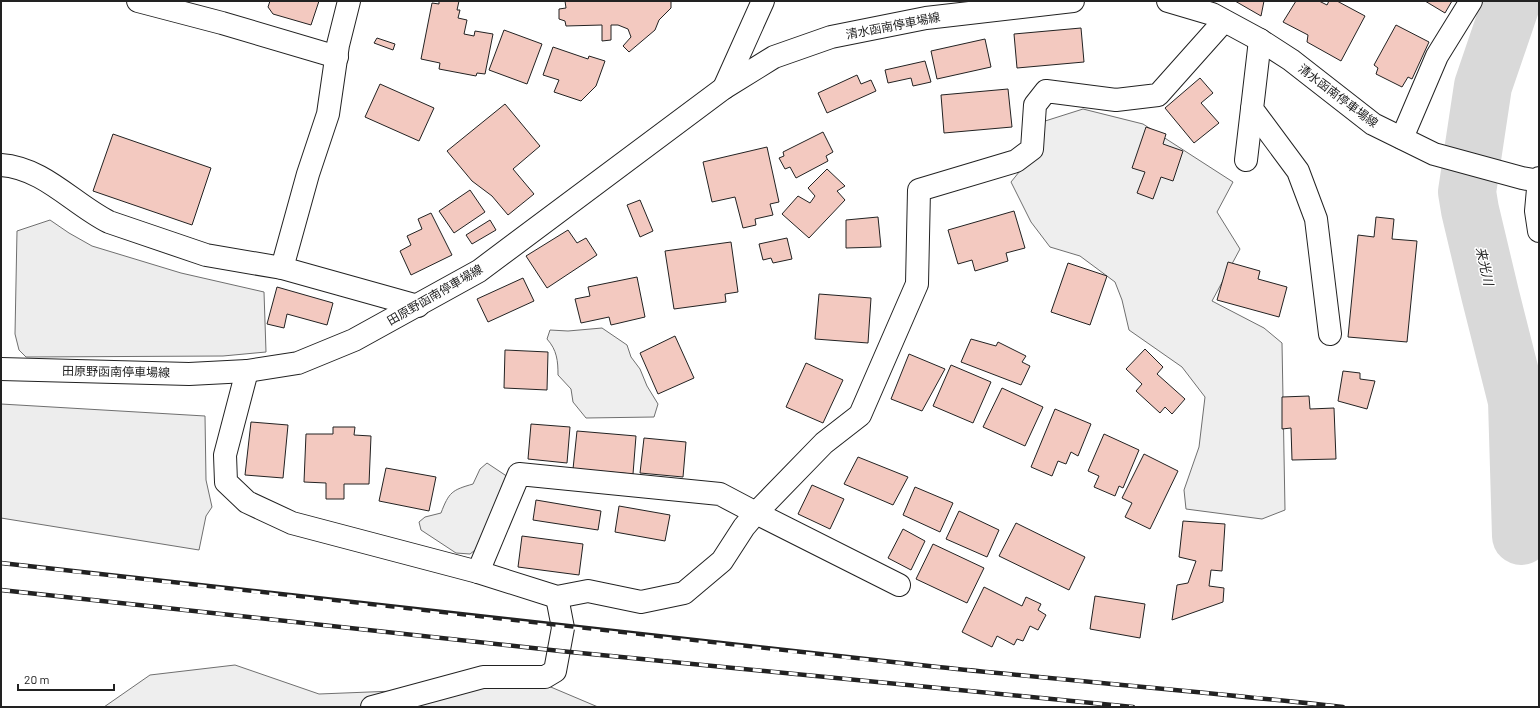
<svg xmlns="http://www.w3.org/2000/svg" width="1540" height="708" viewBox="0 0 1540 708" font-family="Barlow,'Noto Sans JP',sans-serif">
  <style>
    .green { fill: #eee; stroke: #6f6f6f }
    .parking { fill: #ededed; stroke: #6f6f6f }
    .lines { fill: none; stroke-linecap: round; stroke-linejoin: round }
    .river { stroke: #d9d9d9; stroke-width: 58 }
    .building { fill: #f3c9c0; stroke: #222 }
    .minor-casing { stroke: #222; stroke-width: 24 }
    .major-casing { stroke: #222; stroke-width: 24 }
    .minor { stroke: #fff; stroke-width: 22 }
    .major { stroke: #fff; stroke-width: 22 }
    .rail-casing { stroke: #222; stroke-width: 4.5 }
    .rail { stroke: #fff; stroke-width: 3; stroke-dasharray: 9; stroke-linecap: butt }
    .labels { text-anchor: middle; stroke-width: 3; stroke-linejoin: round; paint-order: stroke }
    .street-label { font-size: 12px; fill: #222; stroke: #fff }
    .water-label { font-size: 13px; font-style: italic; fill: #222; stroke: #fff }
  </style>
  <rect width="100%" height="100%" fill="#fff"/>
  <g class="green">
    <polygon points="1083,109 1143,124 1233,182 1217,212 1240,249 1212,301 1264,328 1282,343 1285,510 1262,519 1186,509 1184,490 1199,447 1205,397 1182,367 1129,330 1122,300 1115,282 1080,256 1050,247 1031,222 1011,182 1032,156 1042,122"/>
    <path d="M602,328L627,345L631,357L640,369L647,386L658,404L654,417L586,418L573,402L571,389L558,375C558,361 557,350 547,339L550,330L568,331Z"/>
    <path d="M487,463L508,477L483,544L470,554L456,553L421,530L419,522L425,517L441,513C449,492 452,490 473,484L480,469Z"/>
    <polygon points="235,665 319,694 546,685 598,707 104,707 150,675"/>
  </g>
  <g class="parking">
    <polygon points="50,220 69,233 92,246 181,273 264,292 266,352 223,356 26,357 19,350 15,334 17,231"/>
    <polygon points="1,404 205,416 206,480 212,507 206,516 199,550 1,518"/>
  </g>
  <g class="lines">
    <polyline class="river" points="1512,1 1483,86 1467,192 1470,210 1490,294 1517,401 1521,536"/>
  </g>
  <g class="building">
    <polygon points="270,1 319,1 311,25 273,14 268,7"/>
    <polygon points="439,1 459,1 457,10 460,10 458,18 467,20 464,34 474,36 475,31 493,34 485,74 477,73 476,76 439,69 440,63 421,59 432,3 439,4"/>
    <polygon points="565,1 671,1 671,8 659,20 655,30 629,52 623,46 631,37 628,29 618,25 611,25 611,40 602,41 602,25 566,26 565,21 559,19 559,9 566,8"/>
    <polygon points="1235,1 1264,1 1261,16"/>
    <polygon points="1296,1 1319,1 1327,5 1329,1 1337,1 1365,16 1341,61 1307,42 1308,35 1283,22"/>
    <polygon points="1425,1 1452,1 1445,13"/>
    <polygon points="1396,25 1429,42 1412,79 1408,77 1402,87 1376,74 1378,68 1374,65"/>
    <polygon points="1081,28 1084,62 1017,68 1014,34"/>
    <polygon points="504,30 542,44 527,84 489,70"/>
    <polygon points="377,38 395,44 393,50 374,43"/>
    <polygon points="985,39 991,67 937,79 931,51"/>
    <polygon points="553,47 588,59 589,56 605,61 596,86 581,101 554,92 559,80 543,75"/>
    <polygon points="925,61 931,82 913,86 911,78 888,83 885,70"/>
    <polygon points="857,75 861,84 871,80 876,91 827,113 818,93"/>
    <polygon points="1200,78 1213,93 1201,103 1219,123 1194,143 1165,108"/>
    <polygon points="380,84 434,108 419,141 365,117"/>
    <polygon points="1008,89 1012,127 944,133 941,95"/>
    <polygon points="505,104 540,146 513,169 534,194 508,215 492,196 472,181 447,151"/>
    <polygon points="1146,127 1166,134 1163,144 1183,151 1173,181 1161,177 1153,199 1137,193 1145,172 1132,168"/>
    <polygon points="823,132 833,152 826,156 828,161 796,178 790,167 785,169 779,158 784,156 783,152"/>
    <polygon points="113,134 211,168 192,225 93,191"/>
    <polygon points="767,147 779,202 770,204 773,215 755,219 756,225 743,228 735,197 712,202 703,162"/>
    <polygon points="827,169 845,186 837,191 845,200 809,238 782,214 798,196 810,203 815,196 808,188"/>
    <polygon points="470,190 485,212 454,233 439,211"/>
    <polygon points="640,200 653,231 640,237 627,205"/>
    <polygon points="1014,211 1025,248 1006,253 1008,261 975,271 972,260 958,264 948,230"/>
    <polygon points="431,213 452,255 411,275 400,251 411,245 407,236 422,229 418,219"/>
    <polygon points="878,217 881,247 846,248 846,220"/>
    <polygon points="1376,217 1394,219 1392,239 1417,241 1407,342 1348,337 1358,235 1374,237"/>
    <polygon points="490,220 496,230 472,244 466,235"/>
    <polygon points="568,230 577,243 586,238 597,255 547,288 526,256"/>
    <polygon points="787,238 792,259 773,263 771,258 763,260 759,244"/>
    <polygon points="731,242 738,292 725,294 726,302 674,309 665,251"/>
    <polygon points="1228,262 1260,271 1258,279 1287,287 1279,317 1217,300"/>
    <polygon points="1068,263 1107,276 1090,325 1051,312"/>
    <polygon points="637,277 645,317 611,325 609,317 581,323 575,299 590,296 588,287"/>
    <polygon points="523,278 534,301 488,322 477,299"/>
    <polygon points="277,287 333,303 327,325 287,314 284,328 267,324"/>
    <polygon points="819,294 871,298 868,343 815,339"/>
    <polygon points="675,336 694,378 658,394 640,353"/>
    <polygon points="971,339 996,346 998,342 1026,356 1022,362 1030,366 1021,385 961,362"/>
    <polygon points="1145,349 1163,367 1157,374 1185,399 1172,414 1165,407 1160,413 1136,391 1142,384 1126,369"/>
    <polygon points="505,350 548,352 547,390 504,388"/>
    <polygon points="909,354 945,369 922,411 891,399"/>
    <polygon points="806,363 843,380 823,423 786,407"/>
    <polygon points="951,365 991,382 973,423 933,406"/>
    <polygon points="1343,371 1360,373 1360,379 1375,381 1367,409 1338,401"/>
    <polygon points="1002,388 1043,407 1025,446 983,427"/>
    <polygon points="1309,396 1310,409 1334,408 1336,459 1292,460 1291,428 1282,429 1282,397"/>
    <polygon points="1055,409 1091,424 1078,456 1071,452 1066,464 1058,461 1052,476 1031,467"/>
    <polygon points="251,422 288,425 283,478 245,475"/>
    <polygon points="531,424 570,427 567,463 528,459"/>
    <polygon points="333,427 355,427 354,435 371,436 369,484 344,484 344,499 326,499 326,483 304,482 306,434 333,434"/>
    <polygon points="577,431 636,436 633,474 573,469"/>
    <polygon points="1104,434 1139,450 1123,488 1119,486 1115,496 1094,487 1099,476 1088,471"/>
    <polygon points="644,438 686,442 683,477 640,473"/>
    <polygon points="1144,454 1178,471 1150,529 1125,517 1132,503 1122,498"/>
    <polygon points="858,457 908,477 893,505 844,484"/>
    <polygon points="386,468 436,477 429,511 379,501"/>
    <polygon points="812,485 844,499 830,529 798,514"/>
    <polygon points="915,487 953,503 940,532 903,515"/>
    <polygon points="536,500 601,511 598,530 533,520"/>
    <polygon points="619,506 670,515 665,541 615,532"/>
    <polygon points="959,511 999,530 987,557 946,539"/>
    <polygon points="1183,521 1225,524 1222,571 1211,570 1209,586 1224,588 1223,602 1172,620 1177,585 1188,583 1196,561 1179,557"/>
    <polygon points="1016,523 1085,557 1069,590 999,556"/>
    <polygon points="903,529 925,541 911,570 888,558"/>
    <polygon points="522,536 583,544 579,575 518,567"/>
    <polygon points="933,544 984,568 967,603 916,579"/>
    <polygon points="984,587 1022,606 1026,597 1041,604 1038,610 1046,615 1038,630 1030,626 1023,641 1017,639 1014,645 997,636 992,647 962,632"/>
    <polygon points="1095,596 1145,604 1140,638 1090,629"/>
  </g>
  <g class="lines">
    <defs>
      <g id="minor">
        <polyline points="138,1 222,23 337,57"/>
        <polyline points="1260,40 1252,109 1298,171 1316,219 1330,334"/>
        <polyline points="1402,138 1437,56 1471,1"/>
        <polyline points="1246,160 1252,109"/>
        <path d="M1,165C44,168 73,204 109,222L206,255L282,268L418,306"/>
        <polyline points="1539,178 1536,211 1539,231"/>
        <polyline points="282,268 308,174 328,114 338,45 349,1"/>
        <polyline points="247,371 225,455 226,482 247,502 292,523 478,572 557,597 588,591 641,602 684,593 722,561 744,527 756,513 899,585"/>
        <polyline points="478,572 519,474 720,494 756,513 824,443 860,415 917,284 919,190 1016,161 1032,149 1035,105 1046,91 1116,100 1158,95 1224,21"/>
        <polyline points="372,707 483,677 545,677 555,671 563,628 557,597"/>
      </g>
      <g id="major">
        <polyline points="1168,1 1212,14 1260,40 1291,60 1373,124 1434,154 1522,178 1539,181"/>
        <polyline points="724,88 763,1"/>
        <polyline points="1,369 189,374 247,371 298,363 354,340 479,271 724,88 774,57 831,37 926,18 1073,1"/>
      </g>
    </defs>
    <use href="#minor" class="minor-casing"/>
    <use href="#major" class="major-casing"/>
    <use href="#minor" class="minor"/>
    <use href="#major" class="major"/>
    <defs>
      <g id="rail">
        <path d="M1,563C313,599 625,635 938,667C1073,681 1208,692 1343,707"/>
        <polyline points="1,590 560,651 1133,707"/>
      </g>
    </defs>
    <use href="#rail" class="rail-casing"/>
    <use href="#rail" class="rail"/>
  </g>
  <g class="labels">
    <g class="street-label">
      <text transform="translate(893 26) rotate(-11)" y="4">清水函南停車場線</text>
      <text transform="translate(1338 96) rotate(37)" y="4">清水函南停車場線</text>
      <text transform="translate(435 295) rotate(-30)" y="4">田原野函南停車場線</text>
      <text transform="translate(116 372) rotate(1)" y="4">田原野函南停車場線</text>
    </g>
    <g class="water-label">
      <text transform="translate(1485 266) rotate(77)" y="5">来光川</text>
    </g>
  </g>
  <rect width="1540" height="708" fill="none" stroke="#222222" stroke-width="4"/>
  <path d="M18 684v6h96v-6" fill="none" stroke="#222222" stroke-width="2"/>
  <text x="24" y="684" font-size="12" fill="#222222" stroke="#ffffff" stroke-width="3" paint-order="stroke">20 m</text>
</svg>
